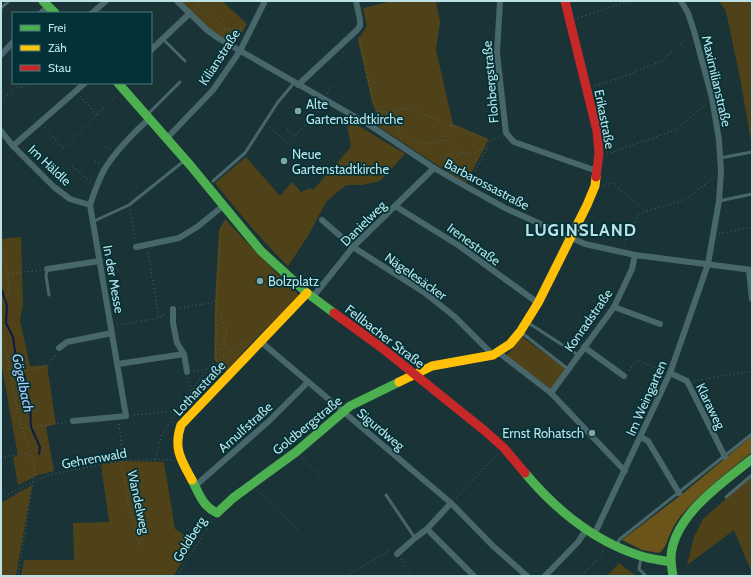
<svg xmlns="http://www.w3.org/2000/svg" width="753" height="577" viewBox="0 0 753 577" font-family="Cabin,sans-serif">
  <style>
    .green { fill: #504218 }
    .forest { fill: #6a541a }
    .lines { fill: none; stroke-linecap: round; stroke-linejoin: round }
    .stream { stroke: #0a1c45; stroke-width: 2 }
    .path { stroke: #50686a; stroke-width: 1; stroke-dasharray: 1 3; stroke-linecap: butt }
    .lane { stroke: #48676a; stroke-width: 3 }
    .street { stroke: #48676a; stroke-width: 6 }
    .fast { stroke: #4caf50; stroke-width: 9 }
    .slow { stroke: #ffc107; stroke-width: 9 }
    .jam { stroke: #c62828; stroke-width: 9 }
    .poi-dot { fill: #83a5a8; stroke: #023237; stroke-width: 1.5 }
    .labels { text-anchor: middle; stroke-width: 3.5; stroke-linejoin: round; paint-order: stroke }
    .street-label { font-size: 13px; fill: #bce2e6; stroke: #023237 }
    .poi-label { font-size: 13px; fill: #bce2e6; stroke: #023237; text-anchor: start }
    .water-label { font-size: 14px; font-style: italic; fill: #b5ccfc; stroke: #023237 }
    .district-label { font-size: 17px; font-weight: bold; letter-spacing: 1px; fill: #bce2e6; stroke: #023237 }
  </style>
  <rect width="100%" height="100%" fill="#1a3336"/>
  <g class="green">
    <polygon points="175,1 222,1 247,24 239,38 234,44 218,38"/>
    <path d="M393,1H436L440,22L436,50L453,124L489,139L466,183C434,164 403,142 371,122L376,112L372,102L358,40L367,26L363,8Z"/>
    <polygon points="719,1 752,1 752,141 751,141 741,83 726,11"/>
    <path d="M346,118L405,154L380,181L362,185H346L326,202L308,236L288,266C261,240 238,212 215,183L246,157L280,196L292,182L301,192L310,188L314,191L313,190L351,147Z"/>
    <polygon points="225,219 258,254 300,296 256,338 226,371 214,360 215,301 219,230"/>
    <polygon points="21,237 23,305 20,320 30,366 47,365 56,424 46,427 54,471 38,475 18,485 13,457 18,456 1,362 1,239"/>
    <polygon points="522,337 566,368 551,389 506,356"/>
    <polygon points="123,461 164,462 175,529 195,542 173,576 21,576 24,560 74,560 73,523 109,522 101,465"/>
    <polygon points="752,476 752,573 734,530 687,565 694,537 703,519"/>
    <polygon points="32,485 16,576 1,576 1,503"/>
    <polygon points="619,563 636,576 607,576"/>
  </g>
  <path class="forest" d="M752,436V452C730,470 706,488 687,509C680,516 675,523 671,532C667,540 667,547 659,553L642,550L622,540L681,495Z"/>
  <g class="lines">
    <polyline class="stream" points="1,288 7,305 6,323 13,337 16,358 25,377 28,397 30,402 31,427 40,447 39,454"/>
    <g class="path">
      <polyline points="196,1 225,29 240,37"/>
      <polyline points="194,9 199,4"/>
      <polyline points="578,18 629,1"/>
      <polyline points="222,33 225,29 244,28"/>
      <polyline points="359,37 373,101 378,112 374,120"/>
      <polyline points="343,52 344,57"/>
      <polyline points="595,86 628,75 662,61 688,37"/>
      <polyline points="327,94 331,85"/>
      <polyline points="80,96 97,115"/>
      <polyline points="1,101 16,88 23,87 27,83"/>
      <polyline points="378,112 390,112 408,108 490,141 500,136"/>
      <path d="M391,113C395,123 395,123 402,131C418,149 422,145 443,140"/>
      <polyline points="396,126 401,138"/>
      <polyline points="452,126 443,140 448,141 459,152"/>
      <polyline points="45,127 63,148 117,95"/>
      <polyline points="269,127 288,143 323,106"/>
      <polyline points="287,129 294,136"/>
      <polyline points="107,147 111,150"/>
      <polyline points="607,154 676,130 706,104"/>
      <polyline points="95,161 100,164"/>
      <polyline points="72,166 91,182"/>
      <polyline points="445,167 459,153 468,154 476,153 487,148"/>
      <polyline points="470,182 490,142"/>
      <polyline points="604,185 612,183 646,211 639,214 623,246"/>
      <polyline points="130,210 135,240"/>
      <polyline points="647,211 685,200 714,177"/>
      <polyline points="226,222 221,230 216,301 216,360 241,344 246,343"/>
      <polyline points="719,234 752,227"/>
      <polyline points="1,245 10,287 8,294 1,303"/>
      <polyline points="8,274 41,270"/>
      <polyline points="180,308 216,302"/>
      <polyline points="160,317 166,314"/>
      <polyline points="117,325 159,318 148,252"/>
      <polyline points="1,334 11,373 18,416 35,469 18,576"/>
      <polyline points="215,351 222,349 225,345 224,340 227,331 220,314 217,311"/>
      <polyline points="194,371 207,369"/>
      <polyline points="629,371 637,360 664,371"/>
      <polyline points="12,373 48,366 56,354"/>
      <polyline points="188,378 191,391"/>
      <polyline points="694,381 752,371"/>
      <polyline points="134,415 176,411"/>
      <polyline points="119,424 123,459"/>
      <polyline points="22,428 27,429 66,422"/>
      <polyline points="1,457 29,453"/>
      <polyline points="302,458 322,477"/>
      <polyline points="155,459 162,435 177,411 207,369 215,361"/>
      <polyline points="121,461 128,503 140,547"/>
      <polyline points="257,490 298,530"/>
      <polyline points="1,498 22,487 49,475 123,460 172,460"/>
      <polyline points="456,498 498,454"/>
      <polyline points="401,559 413,576"/>
      <polyline points="177,576 213,519"/>
      <polyline points="347,576 389,551 391,551"/>
      <polyline points="582,576 601,555 604,549"/>
    </g>
    <g class="lane">
      <polyline points="1,8 9,1"/>
      <polyline points="163,39 185,61"/>
      <polyline points="147,115 180,82"/>
      <polyline points="720,158 752,152"/>
      <polyline points="213,181 245,153 278,102 294,83"/>
      <polyline points="719,201 752,194"/>
      <polyline points="92,222 129,205 184,161"/>
      <polyline points="47,269 46,276 49,295"/>
      <polyline points="527,322 578,355"/>
      <polyline points="522,333 568,369"/>
      <polyline points="386,495 415,538"/>
      <polyline points="726,497 752,475"/>
      <polyline points="617,544 620,539 752,434"/>
      <polyline points="641,558 639,569 646,576"/>
    </g>
    <g class="street">
      <polyline points="177,1 207,30 218,38 371,126 434,168 467,187 505,208 585,244 635,255 752,270"/>
      <polyline points="500,1 497,53 506,133 514,142 597,171"/>
      <polyline points="41,13 48,6"/>
      <polyline points="92,13 106,1"/>
      <polyline points="151,50 190,13"/>
      <polyline points="1,55 13,42"/>
      <polyline points="298,85 342,44 357,30 360,26 360,20 356,1"/>
      <polyline points="1,131 13,146 54,187 70,199 90,205"/>
      <polyline points="167,138 213,90 240,51 265,1"/>
      <polyline points="13,146 85,83"/>
      <polyline points="395,206 458,245 538,303"/>
      <polyline points="322,220 353,247 425,293 455,317 493,355"/>
      <polyline points="136,247 179,238 197,227 223,206"/>
      <polyline points="47,269 100,261"/>
      <polyline points="749,271 752,299"/>
      <polyline points="312,298 353,247 434,168"/>
      <polyline points="614,307 660,324"/>
      <polyline points="260,341 451,503 493,546 527,576"/>
      <polyline points="584,347 624,376"/>
      <polyline points="59,348 67,342 112,333"/>
      <polyline points="498,352 551,393 625,471"/>
      <polyline points="184,354 187,372"/>
      <polyline points="118,364 184,354 177,343 173,323 173,309"/>
      <polyline points="670,373 687,381 725,457"/>
      <polyline points="551,393 614,307 632,269 635,255"/>
      <path d="M73,421L126,416L90,205C94,193 98,181 104,170C114,153 135,131 150,118"/>
      <polyline points="641,437 648,441 679,493"/>
      <polyline points="195,486 269,421 308,382"/>
      <polyline points="427,529 474,576"/>
      <polyline points="594,535 670,373 708,264 719,201 721,171 719,140 712,98 694,31 688,13 681,1"/>
      <polyline points="397,554 415,538 427,529 451,503"/>
      <polyline points="545,576 578,542 586,530"/>
    </g>
    <g class="fast">
      <polyline points="43,1 55,13"/>
      <polyline points="118,83 190,165 261,251 307,293 334,313"/>
      <path d="M525,473C556,510 593,541 641,556C650,559 661,560 671,562"/>
      <path d="M192,480C199,493 202,506 217,513L233,498L296,452L350,406L399,382"/>
      <path d="M673,576C672,570 671,563 671,557C673,516 722,483 752,459"/>
    </g>
    <g class="slow">
      <polyline points="399,382 432,366 493,355 510,344 520,332 538,303 587,205 595,186 596,177"/>
      <path d="M192,480C181,460 173,448 181,425L307,293"/>
    </g>
    <g class="jam">
      <polyline points="565,1 597,131 599,154 596,177"/>
      <polyline points="334,313 382,348 485,431 504,448 525,473"/>
    </g>
  </g>
  <g class="poi-dot">
    <circle cx="298" cy="111" r="4"/>
    <circle cx="284" cy="161" r="4"/>
    <circle cx="260" cy="281" r="4"/>
    <circle cx="592" cy="433" r="4"/>
  </g>
  <g class="labels">
    <g class="street-label">
      <text transform="translate(219 57) rotate(-57)" y="5">Kilianstraße</text>
      <text transform="translate(717 81) rotate(77)" y="5">Maximilianstraße</text>
      <text transform="translate(490 82) rotate(-95)" y="5">Flohbergstraße</text>
      <text transform="translate(605 119) rotate(79)" y="5">Erikastraße</text>
      <text transform="translate(50 165) rotate(43)" y="5">Im Häldle</text>
      <text transform="translate(487 184) rotate(28)" y="5">Barbarossastraße</text>
      <text transform="translate(363 223) rotate(-45)" y="5">Danielweg</text>
      <text transform="translate(474 244) rotate(36)" y="5">Irenestraße</text>
      <text transform="translate(416 276) rotate(35)" y="5">Nägelesäcker</text>
      <text transform="translate(114 279) rotate(80)" y="5">In der Messe</text>
      <text transform="translate(588 320) rotate(-55)" y="5">Konradstraße</text>
      <text transform="translate(385 336) rotate(37)" y="5">Fellbacher Straße</text>
      <text transform="translate(199 388) rotate(-47)" y="5">Lotharstraße</text>
      <text transform="translate(646 398) rotate(-66)" y="5">Im Weingarten</text>
      <text transform="translate(711 406) rotate(64)" y="5">Klaraweg</text>
      <text transform="translate(307 425) rotate(-39)" y="5">Goldbergstraße</text>
      <text transform="translate(245 427) rotate(-42)" y="5">Arnulfstraße</text>
      <text transform="translate(381 429) rotate(40)" y="5">Sigurdweg</text>
      <text transform="translate(94 458) rotate(-10)" y="5">Gehrenwald</text>
      <text transform="translate(139 502) rotate(78)" y="5">Wandelweg</text>
      <text transform="translate(189 539) rotate(-58)" y="5">Goldberg</text>
    </g>
    <g class="poi-label">
      <text x="306" y="109">Alte<tspan x="306" dy="15">Gartenstadtkirche</tspan></text>
      <text x="292" y="159">Neue<tspan x="292" dy="15">Gartenstadtkirche</tspan></text>
      <text x="268" y="286">Bolzplatz</text>
      <text x="584" y="438" text-anchor="end">Ernst Rohatsch</text>
    </g>
    <g class="water-label">
      <text transform="translate(23 383) rotate(78)" y="5">Gögelbach</text>
    </g>
    <g class="district-label">
      <text x="581" y="236">LUGINSLAND</text>
    </g>
  </g>
  <rect width="753" height="577" fill="none" stroke="#bce2e6" stroke-width="4"/>
  <rect x="12" y="12" width="140" height="72" fill="#023237" stroke="#4c787d"/>
  <rect x="20" y="25" width="20" height="6" fill="#4caf50" stroke="#4c787d"/>
  <text x="48" y="32" font-size="12" fill="#bce2e6">Frei</text>
  <rect x="20" y="45" width="20" height="6" fill="#ffc107" stroke="#4c787d"/>
  <text x="48" y="52" font-size="12" fill="#bce2e6">Zäh</text>
  <rect x="20" y="65" width="20" height="6" fill="#c62828" stroke="#4c787d"/>
  <text x="48" y="72" font-size="12" fill="#bce2e6">Stau</text>
</svg>
